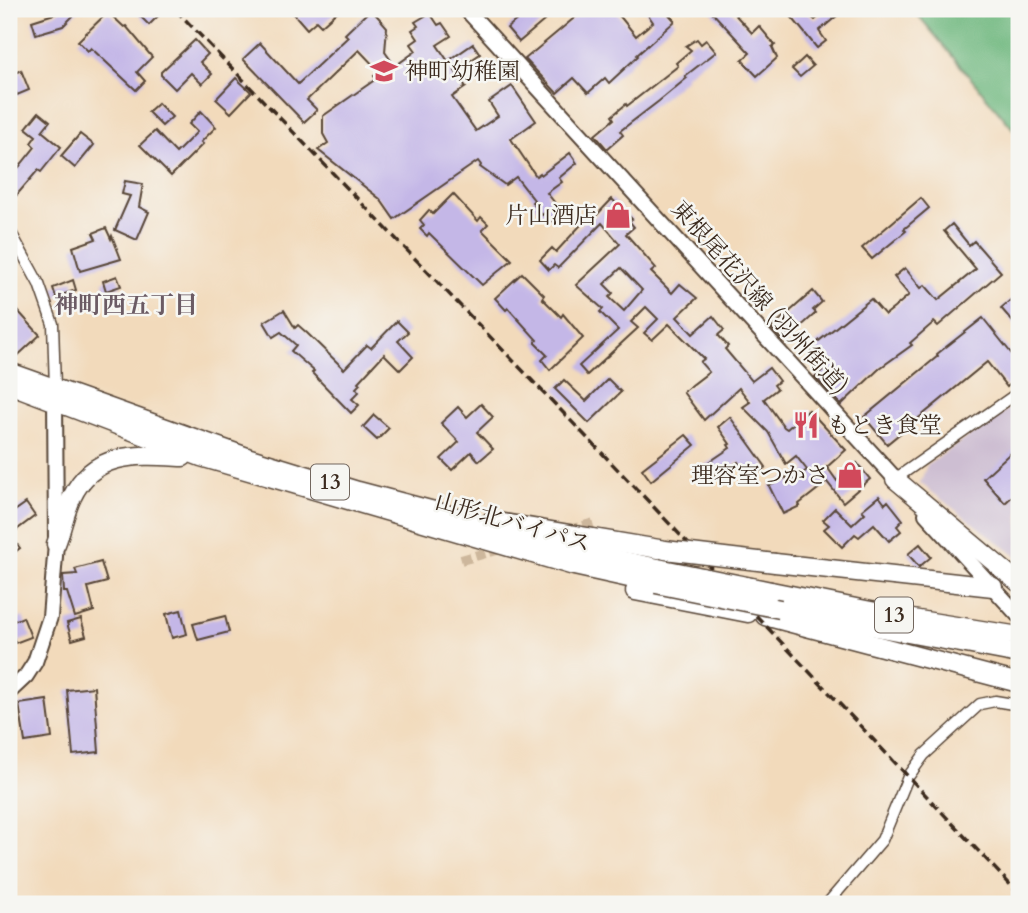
<svg xmlns="http://www.w3.org/2000/svg" width="1028" height="913" viewBox="0 0 1028 913" font-family="Cardo,'Noto Serif JP',serif">
  <style>
    .industrial { fill: #cdbed2 }
    .forest { fill: #6eb77e; stroke: #54704e; stroke-width: 2 }
    .building { fill: #c4b7e7; fill-rule: evenodd }
    .lines { fill: none; stroke-linecap: round; stroke-linejoin: round }
    .street-tunnel { stroke: #cdb79c; stroke-width: 10; stroke-dasharray: 10 5; stroke-linecap: butt }
    .street-casing { stroke: #564436; stroke-width: 13 }
    .secondary-casing { stroke: #564436; stroke-width: 18 }
    .highway-casing { stroke: #564436; stroke-width: 21 }
    .street { stroke: #fff; stroke-width: 10 }
    .secondary { stroke: #fff; stroke-width: 14 }
    .highway { stroke: #fff; stroke-width: 18 }
    .rail { stroke: #3b2a1e; stroke-width: 3.5; stroke-dasharray: 10 5; stroke-linecap: butt }
    .highway-bridge-casing { stroke: #564436; stroke-width: 21; stroke-linecap: butt }
    .highway-bridge { stroke: #fff; stroke-width: 18 }
    .labels { text-anchor: middle; stroke-width: 5; stroke-linejoin: round; paint-order: stroke }
    .shield { fill: #f6f6f2; stroke: #73675e; stroke-width: 2 }
    .shield-label { font-size: 21px; font-weight: bold; fill: #3b2a1e }
    .poi-label { font-size: 23px; fill: #3b2a1e; stroke: #f6f6f2; text-anchor: start }
    .street-label { font-size: 23px; fill: #3b2a1e; stroke: #f6f6f2 }
    .neighbourhood-label { font-size: 24px; font-weight: bold; fill: #6b5b64; stroke: #f6f6f2 }
  </style>
  <rect width="100%" height="100%" fill="#f6f6f2"/>
  <filter id="ink" filterUnits="userSpaceOnUse"><feTurbulence type="fractalNoise" baseFrequency=".0143" numOctaves="2"/><feDisplacementMap in="SourceGraphic" scale="14" xChannelSelector="R" yChannelSelector="G"/><feConvolveMatrix kernelMatrix="1 2 1 2 8 2 1 2 1" color-interpolation-filters="sRGB"/></filter>
  <filter id="wash" filterUnits="userSpaceOnUse"><feTurbulence type="fractalNoise" baseFrequency=".00686" numOctaves="4" result="noise"/><feDisplacementMap in="SourceGraphic" scale="28" xChannelSelector="R" yChannelSelector="G"/><feGaussianBlur stdDeviation="1.57" result="paint"/><feColorMatrix in="noise" values="0 0 0 0 0 0 0 0 0 0 0 0 0 0 0 0 0 1.4 0 .05"/><feComposite in="paint" operator="in"/></filter>
  <g filter="url(#wash)">
    <rect width="100%" height="100%" fill="#f2dabb"/>
    <polygon class="industrial" points="1019,402 1019,558 920,483 927,465"/>
    <polygon class="forest" points="913,9 1019,9 1019,136"/>
    <g id="blocks">
      <g class="building">
        <polygon points="61,9 80,9 63,26 36,34 32,21 57,13"/>
        <polygon points="133,9 165,9 149,25"/>
        <polygon points="300,9 340,9 321,26 316,21 307,29 294,14"/>
        <polygon points="371,9 387,27 385,52 395,66 416,51 411,44 418,39 412,30 418,26 415,22 430,13 438,25 442,23 451,36 437,45 448,61 473,44 480,54 455,71 466,87 452,97 476,131 498,116 489,102 512,86 536,121 511,139 536,176 540,173 541,175 570,153 577,163 559,178 562,182 547,193 563,213 553,221 546,212 542,215 532,202 534,200 516,177 505,185 480,167 481,165 478,161 394,219 380,199 318,150 328,143 323,134 323,116 376,79 374,76 380,72 359,50 307,100 317,110 304,122 243,59 260,43 298,84 348,37 345,34"/>
        <polygon points="530,9 554,9 542,19 544,21 519,42 507,28"/>
        <polygon points="585,9 614,9 636,36 653,22 644,9 664,9 675,21 637,55 638,56 609,83 605,78 588,93 574,78 557,93 525,59"/>
        <polygon points="709,9 730,9 752,33 759,26 775,45 772,47 777,58 757,76 742,60 750,53"/>
        <polygon points="785,9 802,9 815,20 828,9 832,9 838,15 819,31 826,41 817,48"/>
        <polygon points="108,12 124,27 126,26 152,57 137,72 145,81 136,90 91,48 88,51 78,41"/>
        <polygon points="697,39 701,44 706,40 716,52 685,76 687,78 659,101 620,131 623,135 607,149 595,135 614,119 612,116 626,104 627,106 678,66 676,63 691,50 686,46"/>
        <polygon points="195,40 208,54 200,62 212,74 202,84 191,73 175,89 161,75 161,72"/>
        <polygon points="805,57 813,66 800,77 792,69"/>
        <polygon points="21,70 29,90 17,95 15,91 9,97 9,76"/>
        <polygon points="236,78 251,92 231,113 216,99"/>
        <polygon points="158,103 172,117 162,126 148,112"/>
        <polygon points="201,111 216,127 201,142 203,144 171,176 140,145 155,131 176,153 197,132 189,124"/>
        <polygon points="39,112 50,121 42,131 61,147 41,172 38,170 9,204 9,158 19,167 35,147 31,143 36,136 26,128"/>
        <polygon points="80,134 94,145 75,168 61,156"/>
        <polygon points="125,181 143,184 139,207 149,212 137,240 115,230 130,196 122,194"/>
        <polygon points="453,194 478,221 481,217 488,224 482,230 512,260 482,285 429,233 427,236 420,229 424,225 420,220 429,210 433,214"/>
        <polygon points="921,198 929,208 904,229 906,231 872,259 862,248"/>
        <path d="M612,199L632,219L629,221L634,227L626,234L656,268L651,272L672,293L680,284L697,298L677,317L693,334L713,316L724,330L718,335L728,346L725,349L752,381L769,368L779,381L774,385L777,389L764,399L784,427L787,429L809,410L846,450L827,467L837,481L857,463L870,479L843,502L827,482L799,504L800,506L783,514L769,486L787,477L789,483L807,470L796,456L786,464L768,432L743,407L750,402L739,388L704,420L683,392L709,372L700,362L704,359L669,324L652,340L644,333L658,319L646,307L631,322L638,328L587,375L579,366L618,330L600,312L603,309L576,285L620,244L602,223L558,268L554,265L549,270L540,260L552,248L556,252L590,215L594,218ZM621,268L642,290L624,311L609,297L613,293L604,284Z"/>
        <polygon points="952,224 969,245 974,241 1001,272 938,326 934,322 910,343 912,345 880,368 841,405 815,377 825,368 809,349 871,299 885,315 894,308 909,295 894,277 905,268 921,288 925,285 938,300 976,269 944,231"/>
        <polygon points="106,228 111,239 112,236 121,259 80,271 73,247 96,239 93,233"/>
        <polygon points="522,273 544,295 542,298 561,317 563,314 583,338 550,370 542,360 547,355 535,343 537,340 508,308 506,310 495,298"/>
        <polygon points="117,276 121,286 106,291 103,281"/>
        <polygon points="73,280 76,290 56,297 53,288"/>
        <polygon points="813,291 822,302 813,310 816,313 798,329 796,326 781,339 771,328"/>
        <polygon points="1013,298 1019,306 1019,329 1001,308"/>
        <polygon points="284,310 295,328 298,325 307,333 344,369 367,345 371,348 397,321 408,332 398,341 413,357 400,370 384,354 358,382 360,384 356,388 359,392 352,399 359,405 351,413 312,373 314,371 291,351 296,345 281,332 273,337 264,322"/>
        <polygon points="18,311 40,335 14,359 9,354 9,320"/>
        <polygon points="983,318 1019,363 1019,377 1007,387 987,362 887,444 864,417 938,356 937,354"/>
        <polygon points="608,379 621,392 589,423 555,389 564,380 586,401"/>
        <polygon points="481,404 493,417 477,432 493,449 479,461 471,452 452,470 441,459 459,442 441,423 458,407 467,417"/>
        <polygon points="374,415 389,428 377,440 363,427"/>
        <polygon points="730,417 766,467 749,479 738,462 726,472 723,469 707,480 699,469 730,448 728,445 730,444 718,427"/>
        <polygon points="686,435 695,445 651,481 642,469"/>
        <polygon points="1019,445 1019,490 1005,503 983,478"/>
        <polygon points="879,496 885,504 888,501 903,520 897,526 901,531 889,541 874,524 859,537 855,534 842,547 824,529 829,525 823,520 835,508 852,525 865,513 862,510"/>
        <polygon points="26,503 35,516 10,535 20,548 9,557 9,515"/>
        <polygon points="920,544 931,557 919,567 908,554"/>
        <polygon points="101,562 107,582 88,587 94,611 75,617 67,592 64,592 63,575 77,574 75,569"/>
        <polygon points="181,610 187,634 172,638 166,614"/>
        <polygon points="225,616 229,632 198,640 193,624"/>
        <polygon points="23,617 31,637 15,643 9,623"/>
        <polygon points="81,619 86,636 72,640 67,623"/>
        <polygon points="94,687 99,752 73,755 67,690"/>
        <polygon points="47,700 52,738 25,742 19,704"/>
      </g>
    </g>
  </g>
  <g filter="url(#ink)">
    <use href="#blocks" fill-opacity="0" stroke="#564436" stroke-width="2"/>
    <g class="lines">
      <g class="street-tunnel">
        <polyline points="569,530 594,523"/>
        <polyline points="461,560 504,548"/>
      </g>
      <defs>
        <g id="street">
          <polyline points="9,229 39,284 53,324 55,388"/>
          <polyline points="895,479 1019,392"/>
          <polyline points="827,904 882,840 908,777 924,755 980,704 995,701 1019,705"/>
        </g>
        <g id="secondary">
          <polyline points="466,9 901,485"/>
          <polyline points="926,514 1019,616"/>
          <polyline points="9,692 26,676 35,662 50,617 56,544 55,395"/>
        </g>
        <g id="highway">
          <polyline points="9,372 247,457 358,491 453,516 505,536 658,568"/>
          <polyline points="9,384 201,457 574,566 656,584"/>
          <polyline points="895,479 1019,583"/>
          <polyline points="491,521 665,550"/>
          <path d="M56,544C62,529 65,511 72,497C94,450 140,455 183,457"/>
          <polyline points="775,563 993,587"/>
          <polyline points="635,591 748,613"/>
          <polyline points="771,591 906,618 1019,636"/>
          <polyline points="780,609 1019,654"/>
          <polyline points="765,616 1019,683"/>
        </g>
      </defs>
      <use href="#street" class="street-casing"/>
      <use href="#secondary" class="secondary-casing"/>
      <use href="#highway" class="highway-casing"/>
      <use href="#street" class="street"/>
      <use href="#secondary" class="secondary"/>
      <use href="#highway" class="highway"/>
      <polyline class="rail" points="175,9 649,502 1019,894"/>
      <defs>
        <g id="highway-bridge">
          <polyline points="665,550 775,563"/>
          <polyline points="658,568 771,591"/>
          <polyline points="656,584 780,609"/>
        </g>
      </defs>
      <use href="#highway-bridge" class="highway-bridge-casing"/>
      <use href="#highway-bridge" class="highway-bridge"/>
    </g>
  </g>
  <defs>
    <symbol id="school-bare" viewBox="-9 -9 18 18"><path d="M0-5L7-2L0 1L-7-2ZM-4 1L0 2.5L4 1V4Q0 6-4 4Z" fill="#d1495b" stroke="#f6f6f2" stroke-width="2.5" paint-order="stroke"/></symbol>
    <symbol id="shop-bare" viewBox="-9 -9 18 18"><path d="M-5-2.5h2.3a2.7 3.5 0 0 1 5.4 0H5L5.5 6h-11ZM-1.5-2.5h3a1.5 2.3 0 0 0-3 0Z" fill="#d1495b" stroke="#f6f6f2" stroke-width="2.5" paint-order="stroke"/></symbol>
    <symbol id="restaurant-bare" viewBox="-9 -9 18 18"><path d="M-5-6h1v4h1v-4h1v4h1v-4h1v5L-1.5 .5V6h-2V.5L-5-1ZM5-6V6H3V1.5H1.5Q1.5-4 5-6Z" fill="#d1495b" stroke="#f6f6f2" stroke-width="2.5" paint-order="stroke"/></symbol>
  </defs>
  <g fill-rule="evenodd">
    <use href="#school-bare" x="365" y="52" width="38" height="38"/>
    <use href="#shop-bare" x="599" y="196" width="38" height="38"/>
    <use href="#restaurant-bare" x="787" y="406" width="38" height="38"/>
    <use href="#shop-bare" x="831" y="456" width="38" height="38"/>
  </g>
  <g class="labels">
    <g class="shield">
      <rect x="311" y="464.5" width="38" height="35" rx="5"/>
      <rect x="875" y="597.5" width="38" height="35" rx="5"/>
    </g>
    <g class="shield-label">
      <text x="330" y="489">13</text>
      <text x="894" y="622">13</text>
    </g>
    <g class="poi-label">
      <text x="405" y="79">神町幼稚園</text>
      <text x="597" y="223" text-anchor="end">片山酒店</text>
      <text x="827" y="433">もとき食堂</text>
      <text x="829" y="483" text-anchor="end">理容室つかさ</text>
    </g>
    <g class="street-label">
      <text transform="translate(760 297) rotate(48)" y="8">東根尾花沢線 (羽州街道)</text>
      <text transform="translate(513 522) rotate(16)" y="8">山形北バイパス</text>
    </g>
    <g class="neighbourhood-label">
      <text x="126" y="313">神町西五丁目</text>
    </g>
  </g>
  <rect width="1028" height="913" fill="none" stroke="#f6f6f2" stroke-width="35"/>
</svg>
